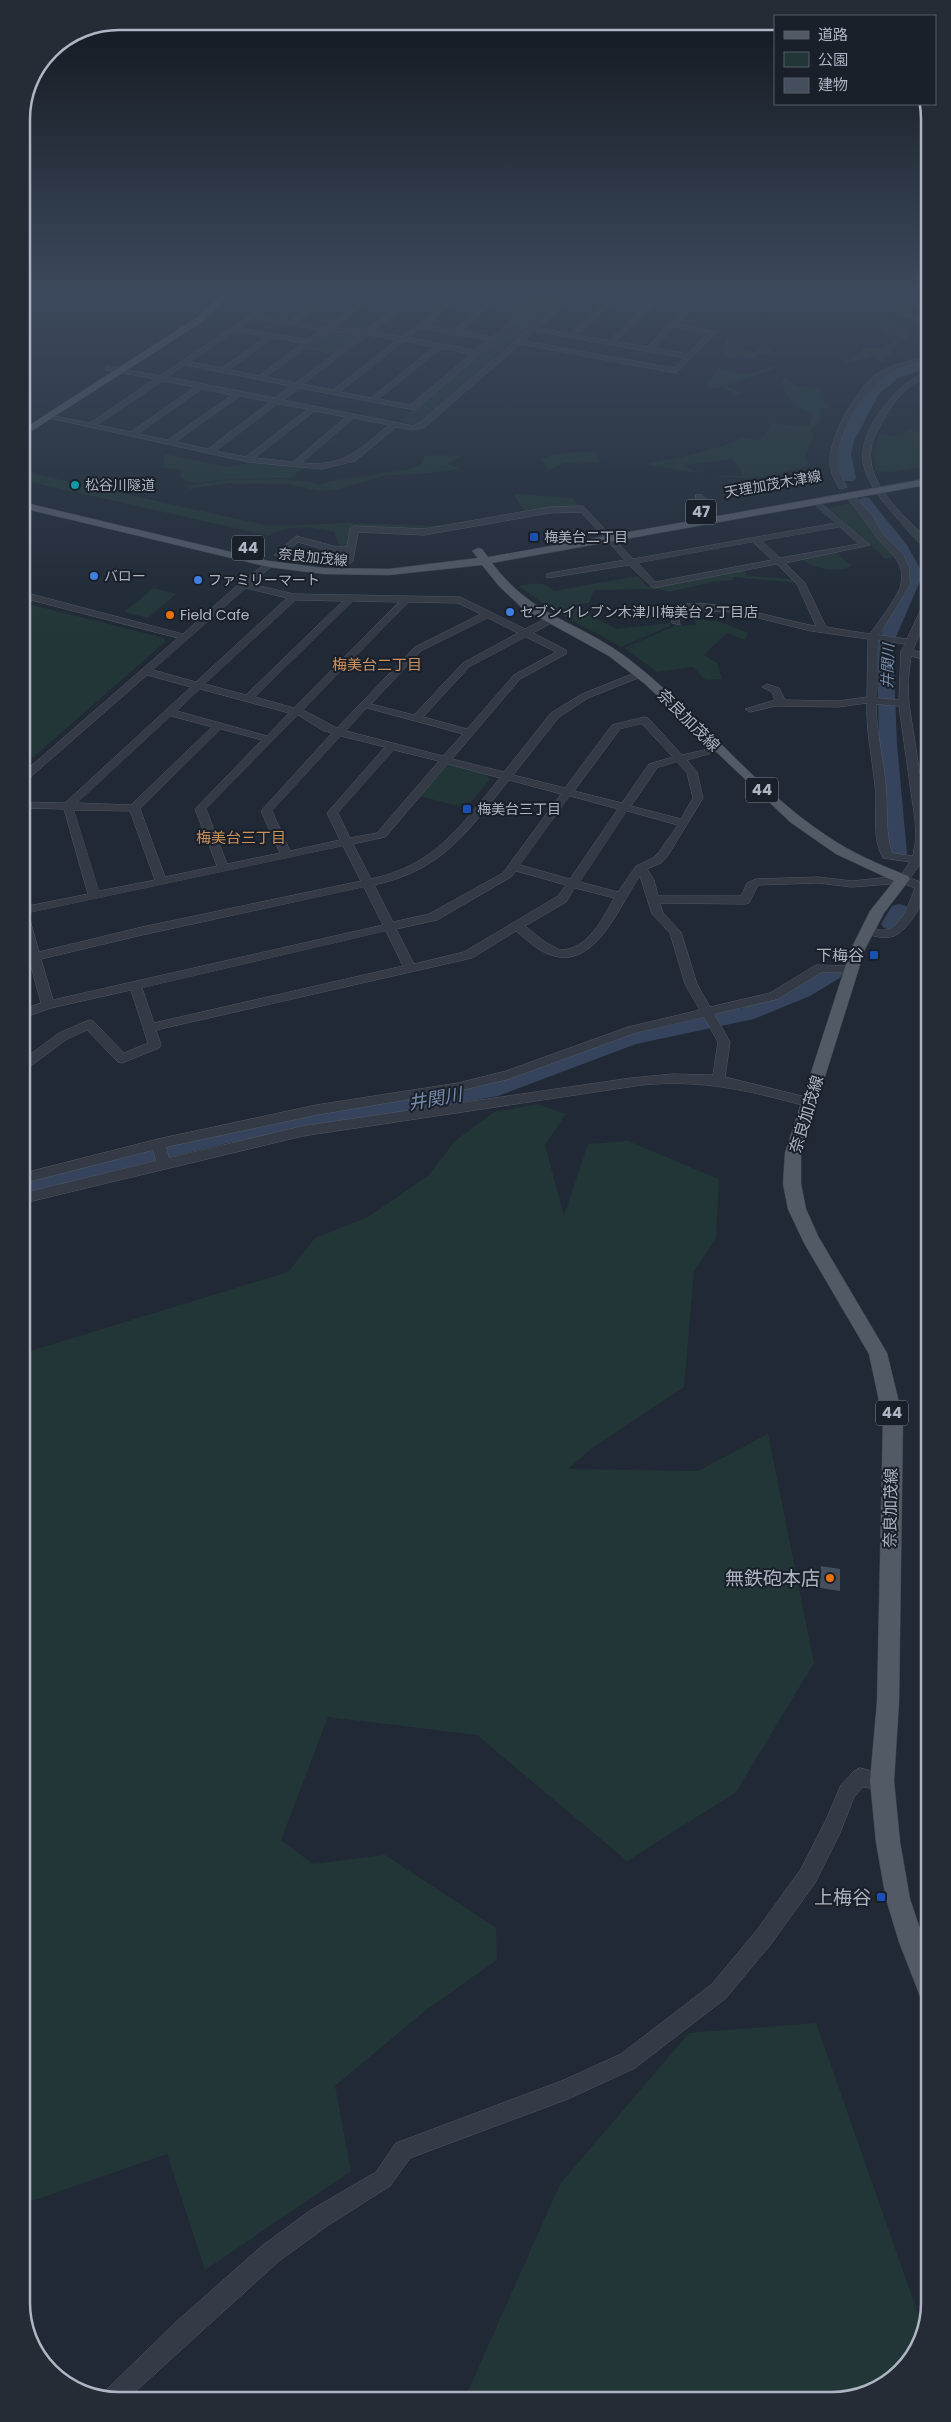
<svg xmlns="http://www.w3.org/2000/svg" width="951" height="2422" viewBox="0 0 951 2422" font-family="Poppins,'Noto Sans JP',sans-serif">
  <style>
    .green { fill: #233637; fill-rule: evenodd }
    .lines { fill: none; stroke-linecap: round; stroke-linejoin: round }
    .river { fill: #35445c; fill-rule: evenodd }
    .building { fill: #444e5d }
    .minor-casing { stroke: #515864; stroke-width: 1 }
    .major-casing { stroke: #3d444f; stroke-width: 1 }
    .minor { fill: #343b46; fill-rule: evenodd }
    .major { fill: #525a66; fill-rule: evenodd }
    .culture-dot { fill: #0f9aa8; stroke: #19202a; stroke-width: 2 }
    .transit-dot { fill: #1a4fb4; stroke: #19202a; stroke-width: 2 }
    .shop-dot { fill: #3f7fe0; stroke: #19202a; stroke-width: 2 }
    .food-dot { fill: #e8710a; stroke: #19202a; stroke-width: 2 }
    .labels { text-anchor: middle; stroke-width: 4; stroke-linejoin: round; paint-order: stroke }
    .far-street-label { font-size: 14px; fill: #aeb5c3; stroke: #19202a }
    .far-poi-label { font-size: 14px; fill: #aeb5c3; stroke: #19202a; text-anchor: start }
    .shield { fill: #19202a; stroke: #818895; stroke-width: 1 }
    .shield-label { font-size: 15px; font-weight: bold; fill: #aeb5c3 }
    .far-neighbourhood-label { font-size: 15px; fill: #cd915e; stroke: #19202a }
    .far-water-label { font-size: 15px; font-style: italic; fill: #778caa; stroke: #19202a }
    .street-label { font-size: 16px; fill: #aeb5c3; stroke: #19202a }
    .poi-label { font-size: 16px; fill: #aeb5c3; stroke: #19202a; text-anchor: end }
    .water-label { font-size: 18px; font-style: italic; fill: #778caa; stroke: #19202a }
    .near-poi-label { font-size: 19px; fill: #aeb5c3; stroke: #19202a; text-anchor: end }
    .rim { fill: none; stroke: #aeb5c3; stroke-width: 2.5 }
  </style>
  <rect width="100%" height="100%" fill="#202935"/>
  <g class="green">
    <polygon points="527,293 567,293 417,424 398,422 531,309"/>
    <polygon points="885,322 908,330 910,338 901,340 897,346 891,349 892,351 883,362 877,360 876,354 851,364 842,363 863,351 861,348 882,348 900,338 885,333 878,326"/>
    <polygon points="347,331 361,335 334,354 303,349 326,332 342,334"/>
    <polygon points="726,339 738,341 734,349 756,352 760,348 773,351 768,355 759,354 753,359 739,355 732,359 723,356"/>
    <path d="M771,366L775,368L726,386L742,393L738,395L721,387L711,389L707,384L718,368C740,374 750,378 771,366Z"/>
    <path d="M787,379L797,386L822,388L824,403L829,405L827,408L818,409L821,412L820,421L811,429L814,437L805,457L809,465L769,476L743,478L724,477L643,464L692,455L737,441L741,438L760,440L773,423L799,427L809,425L812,419V415C790,401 789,406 782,380ZM732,459L740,468L742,476C724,476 698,476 683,465Z"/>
    <polygon points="908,430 925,433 926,466 892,472 876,471 873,454 880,434 901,437"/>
    <polygon points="595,451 601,462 565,463 548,470 542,459 555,454"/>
    <polygon points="165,454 227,467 255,462 304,467 291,478 226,479 198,483 189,482 179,476 182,472 180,469 163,468"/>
    <polygon points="438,455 461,456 447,464 460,469 418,474 386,475 339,489 320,491 287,484 228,483 190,489 185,486 229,480 281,479 311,482 319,485 331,481 407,470 421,464 425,456"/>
    <path d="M22,471L269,526L350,523L449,526L422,530L351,527L347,546L337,548L339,545L334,532C312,527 289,524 269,536L22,480Z"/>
    <polygon points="513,494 572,498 579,507 526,513"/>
    <polygon points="852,502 872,531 897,555 886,559 829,508"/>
    <path d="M836,552L851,566C834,574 816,568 801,559Z"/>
    <path d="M742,569L748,576L793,579L797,583L733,577V580L711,582L669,592L659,589L594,590L589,603L571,605L616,629L670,623V626L621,647L549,608L519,586C532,583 544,581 554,591L638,576L648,587Z"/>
    <polygon points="154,588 176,594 148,618 124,612"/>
    <polygon points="33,605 164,638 165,642 23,766 23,613"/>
    <polygon points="695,619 721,622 748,633 745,640 727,633 704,655 717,663 722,679 706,680 693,667 657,672 624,648 675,626 696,625"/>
    <polygon points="450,765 487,775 490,779 466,808 419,796 444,766"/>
    <polygon points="538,1104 566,1114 545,1145 564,1216 588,1144 628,1141 719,1179 716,1238 694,1271 684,1387 592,1448 568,1469 698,1471 768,1434 814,1663 736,1792 627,1861 477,1735 328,1717 281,1840 313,1864 385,1855 496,1928 497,1960 426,2010 335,2086 351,2171 205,2270 167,2154 26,2203 24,1353 288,1272 315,1238 368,1217 428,1176 455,1141 494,1112"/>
    <polygon points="816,2023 922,2325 910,2362 863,2396 462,2398 468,2391 560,2184 689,2033"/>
  </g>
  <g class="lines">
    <g class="river">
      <path d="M925,361V369L898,378L879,394L854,441L851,454L856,478L854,481H844C824,450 862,391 888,374C897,367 914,364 925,361Z"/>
      <polygon points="864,497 869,498 907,545 923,574 893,644 897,744 907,853 904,857 890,857 887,853 879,744 877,644 907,574 895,549 857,501"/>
      <polygon points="899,904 906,906 909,910 898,928 891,930 884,928 881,924 892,906"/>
      <polygon points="833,966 840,968 843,973 840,978 810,996 754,1019 636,1044 498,1096 228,1143 24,1193 24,1175 228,1127 495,1081 622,1033 657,1024 743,1008 796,986"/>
    </g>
  </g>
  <polygon class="building" points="821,1566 840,1569 840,1591 820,1588"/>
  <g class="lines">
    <defs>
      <g id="minor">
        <path d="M278,293H285L259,315L290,321L326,293H333L297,322L325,327L366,297V293H372L371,299L333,328L366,330L406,300L405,293H411V302L373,331L402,337L445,303L444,293H450L451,304L426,325L455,330L484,305L482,293H488L489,307L462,331L492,337L523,309L521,293H527L529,311L415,410L299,388L283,400L413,426L419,423L571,293H578L539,328L571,334L616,293H623L578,335L609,341L653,298L634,293H649L693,301L701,293H708L678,324L717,332L676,373L520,344L425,427L414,430L396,427L355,461L322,469L248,462L45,417L49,415L90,423L155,379L106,370V366L160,376L251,315ZM660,299L690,304L647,347L616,342ZM254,318L320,330L308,340L240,328ZM675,327L708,333L688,354L654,348ZM421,328L487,340L475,350L409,338ZM235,331L266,337L222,368L190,362ZM535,331L684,358L674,368L524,341ZM328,332L362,333L296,383L266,377ZM369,335L397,340L333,390L303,384ZM274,338L303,343L259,376L229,370ZM405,341L434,347L371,398L340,392ZM442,348L471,354L410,405L379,399ZM185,365L291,386L275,398L168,377ZM163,381L195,387L131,432L97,425ZM202,389L232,395L168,440L138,434ZM240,396L270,402L208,449L176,442ZM278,404L308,409L246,457L216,451ZM315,411L346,417L293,462L255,458ZM354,418L389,425C357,451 345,467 302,463Z"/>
        <polygon points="768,293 893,298 901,293 904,295 901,299 925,300 925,304 900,303 900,312 925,317 925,321 895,314 893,302"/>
        <path d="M925,357V361C909,365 892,369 879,380C861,394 836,440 837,462C838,471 842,479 847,487L840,489C835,481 831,474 830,464C827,441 856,390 874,376C889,365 908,361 925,357Z"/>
        <path d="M925,373V378C906,386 895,399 885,417C880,427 872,438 871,449C866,485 904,515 926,538V547C916,542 906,528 899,520C884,504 867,484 863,462C858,432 897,381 925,373Z"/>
        <path d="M847,494H853L872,515L882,533L903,554L909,567L910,585L879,635L907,639L921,609L926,606V618L913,650L926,654V660L911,656L908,680L909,704L924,801L926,845L923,860L910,878L926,884C927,898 910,929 894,936C883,940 872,935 862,933L860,930L866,926C872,928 880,931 886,930C902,927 910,901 915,888L902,883L852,887L818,883L758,885L749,903L745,904L660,903L663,913L681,932L697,984L710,1007L770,993L816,965L855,966L857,969L855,972L851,973L822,972L778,999L714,1014L730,1042L725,1077L814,1099L815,1102L814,1105L809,1107C751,1091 703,1079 642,1085L303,1136L24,1203V1193L156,1161L153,1150L24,1183V1173L158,1139L316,1105L458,1083L506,1071L628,1027L700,1010L685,984L670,933L652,914L640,876C620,903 596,971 551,955C538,951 527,940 516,931L472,958L156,1030L161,1045L159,1048L122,1063L118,1062L87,1030L67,1039L28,1068L24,1069V1059L59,1033L89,1020L93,1021L124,1053L148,1043L131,990L51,1008L23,1018V1009L41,1003L30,962L23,964V956L28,955L23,936V907L88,894L64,809L23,808V802L65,803L191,687L147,675L27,780L23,781V773L178,638L23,598V592L183,634L240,583L269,561L273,564L272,566L251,584L294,594L460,597L525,629L547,618H553V622L533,633L566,650V654L520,679L452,759L504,772L551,713L582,694L637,672H643V676L588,698L559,717L513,775L565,788L612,725L644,717L648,718L682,755L722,746V750L687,760L697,772L703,798L667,857L661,863L647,869L654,880L658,896H741L747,883L756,879L818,877L852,881L900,876L910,862L883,858C871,837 878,809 875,785C872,757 866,731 867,703L838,707L776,706L750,712L745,709L775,700L772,692L762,687L767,684L779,688L785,700L838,701L867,697L868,639L811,631L734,612L684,610L678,611L680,625L672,623L668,610C693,590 786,622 816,626L797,584L777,564L653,588L629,565L547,578V574L550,573L625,560L581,512L550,513L424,535L358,532L353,561L349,564L345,561L346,552L337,553L298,542L281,557L274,555L296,536L337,547H347L350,529L354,526L424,529L550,507L583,506L633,559L836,523L813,503V499H816L870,545L785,563L805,583L826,627L870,634C877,624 900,594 901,584C906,561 887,551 875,535C866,522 858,510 847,498ZM840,527L859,544L780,558L762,541ZM753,542L772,560L655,582L638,563ZM246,588L287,598L196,682L153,670ZM296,600L343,601L246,695L205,684ZM353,601L399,602L294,708L255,697ZM409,602L458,603L481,614L415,647L337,728L303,710ZM488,618L518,633L463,663L414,715L371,704L421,651ZM526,637L556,652L514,675L467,729L423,717L469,667ZM878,640L905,644L901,651L899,700L877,698ZM200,689L289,713L267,736L177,711ZM876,704L899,706L915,820L916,838L913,856L892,853C885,832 888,810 886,788C884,759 876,733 876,704ZM367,708L463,734L443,756L346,731ZM298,715L324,731L332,733L261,811L280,853L227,864L206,809ZM171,716L212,727L131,805L77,803ZM642,724L673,757L649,764L622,803L574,791L620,729ZM221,729L262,740L195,809L217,866L165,877L140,809ZM341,736L385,747L327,813L340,840L290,851L272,811ZM394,750L439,761L377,833L350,838L338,813ZM677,762L687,773L693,798L681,819L631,806L657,768ZM448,764L500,778C460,826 436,865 371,879L353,844L385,837ZM509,780L561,794L503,873L429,914L393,922L374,885C443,870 467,832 509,780ZM570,796L618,809L570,879L520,865ZM74,810L130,811L155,880L99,891ZM627,811L678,825L659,852L653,858L636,866L618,892L580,882ZM343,846L361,881L142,927L39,952L28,913ZM516,871L566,885L558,896L464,952L414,964L396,929L437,920L511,877ZM364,887L383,925L53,1000L41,959L142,935ZM575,888L614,898C603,919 587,950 560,950L545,942L525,926L566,902ZM386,931L403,966L154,1023L142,988ZM704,1017L718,1042L713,1075L673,1074L631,1078L303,1126L169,1158L166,1147L316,1115L458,1091L509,1079L635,1033Z"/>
        <polygon points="696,495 702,495 716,508 716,512 710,512 696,499"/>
        <polygon points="860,1768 888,1775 891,1781 888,1787 882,1790 863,1787 854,1797 840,1833 815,1883 771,1944 726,1998 635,2068 568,2099 410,2158 390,2186 327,2226 279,2261 126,2400 112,2401 100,2396 176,2322 263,2245 311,2210 376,2172 396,2143 564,2080 621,2054 712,1984 757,1930 801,1869 826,1820 841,1785 854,1771"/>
      </g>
      <g id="major">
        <polygon points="223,293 232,293 202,322 22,437 22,430 196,318"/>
        <path d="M926,479V485L492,563C534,619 580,621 630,660C700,714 753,787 827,836C852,853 880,865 908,876L910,879L884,913L865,949L801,1153V1184L806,1209L818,1236L887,1353L903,1419L899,1702L894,1781L900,1842L910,1899L929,1956V2000L920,1996L899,1942L886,1899L876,1842L870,1781L877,1702L883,1419L869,1354L804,1243L788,1209L783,1184L785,1153L851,949L870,911L894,881L836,854L790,822L645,684L609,656L522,608L499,586L482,565L389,575L324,574L269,567L22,508V502L269,561L324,568L389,569L478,558L472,551L478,548L482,549L488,557Z"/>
      </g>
    </defs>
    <use href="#minor" class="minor-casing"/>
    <use href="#major" class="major-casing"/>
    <use href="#minor" class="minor"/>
    <use href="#major" class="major"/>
  </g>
  <linearGradient id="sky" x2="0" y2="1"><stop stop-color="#12171d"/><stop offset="0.46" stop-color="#3c495c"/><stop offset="1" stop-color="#3c495c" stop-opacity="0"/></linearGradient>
  <rect width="951" height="632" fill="url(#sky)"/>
  <circle class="culture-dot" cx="75" cy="485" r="5"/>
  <g class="transit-dot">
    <rect x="529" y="532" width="10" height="10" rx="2.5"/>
    <rect x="462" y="804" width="10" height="10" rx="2.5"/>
    <rect x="869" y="950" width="10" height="10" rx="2.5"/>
    <rect x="876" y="1892" width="10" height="10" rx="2.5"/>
  </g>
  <g class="shop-dot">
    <circle cx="94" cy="576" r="5"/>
    <circle cx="198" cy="580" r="5"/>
    <circle cx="510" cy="612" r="5"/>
  </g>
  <g class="food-dot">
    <circle cx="170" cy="615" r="5"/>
    <circle cx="830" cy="1578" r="5"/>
  </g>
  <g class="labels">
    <g class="far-street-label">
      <text transform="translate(773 484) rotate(-10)" y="5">天理加茂木津線</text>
      <text transform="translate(313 557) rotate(6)" y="5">奈良加茂線</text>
    </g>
    <g class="far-poi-label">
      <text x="85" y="490">松谷川隧道</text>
      <text x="544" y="542">梅美台二丁目</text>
      <text x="104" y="581">バロー</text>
      <text x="208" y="585">ファミリーマート</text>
      <text x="520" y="617">セブンイレブン木津川梅美台２丁目店</text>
      <text x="180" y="620">Field Cafe</text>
      <text x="477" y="814">梅美台三丁目</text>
    </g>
    <g class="shield">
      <rect x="686" y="499.5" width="30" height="25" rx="4"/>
      <rect x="232" y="535.5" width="32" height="25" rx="4"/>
      <rect x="746" y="777.5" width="32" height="25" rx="4"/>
      <rect x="876" y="1400.5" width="32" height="25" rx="4"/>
    </g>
    <g class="shield-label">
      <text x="701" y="517">47</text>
      <text x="248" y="553">44</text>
      <text x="762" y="795">44</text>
      <text x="892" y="1418">44</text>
    </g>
    <g class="far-neighbourhood-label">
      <text x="377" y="670">梅美台二丁目</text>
      <text x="241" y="843">梅美台三丁目</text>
    </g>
    <g class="far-water-label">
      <text transform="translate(888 666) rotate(-88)" y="5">井関川</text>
    </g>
    <g class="street-label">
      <text transform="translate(689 720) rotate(45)" y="6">奈良加茂線</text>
      <text transform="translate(806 1114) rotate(-73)" y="6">奈良加茂線</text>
      <text transform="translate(890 1508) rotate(-89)" y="6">奈良加茂線</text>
    </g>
    <g class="poi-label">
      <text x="864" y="961">下梅谷</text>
    </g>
    <g class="water-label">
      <text transform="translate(435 1099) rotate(-10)" y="6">井関川</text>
    </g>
    <g class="near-poi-label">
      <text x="820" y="1585">無鉄砲本店</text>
      <text x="871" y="1904">上梅谷</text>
    </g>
  </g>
  <path d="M0 0H951V2422H0ZM119 30H832A89 89 0 0 1 921 119V2303A89 89 0 0 1 832 2392H119A89 89 0 0 1 30 2303V119A89 89 0 0 1 119 30Z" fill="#252c36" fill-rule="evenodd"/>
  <path class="rim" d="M119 30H832A89 89 0 0 1 921 119V2303A89 89 0 0 1 832 2392H119A89 89 0 0 1 30 2303V119A89 89 0 0 1 119 30Z"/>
  <rect x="774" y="15" width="162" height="90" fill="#19202a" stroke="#555c67"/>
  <rect x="784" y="31" width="25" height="8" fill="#525a66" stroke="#555c67"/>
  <text x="818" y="40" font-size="15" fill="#aeb5c3">道路</text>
  <rect x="784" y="52" width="25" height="15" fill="#233637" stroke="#555c67"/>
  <text x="818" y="65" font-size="15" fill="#aeb5c3">公園</text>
  <rect x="784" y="78" width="25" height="15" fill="#444e5d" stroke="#555c67"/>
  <text x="818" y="90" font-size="15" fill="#aeb5c3">建物</text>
</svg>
